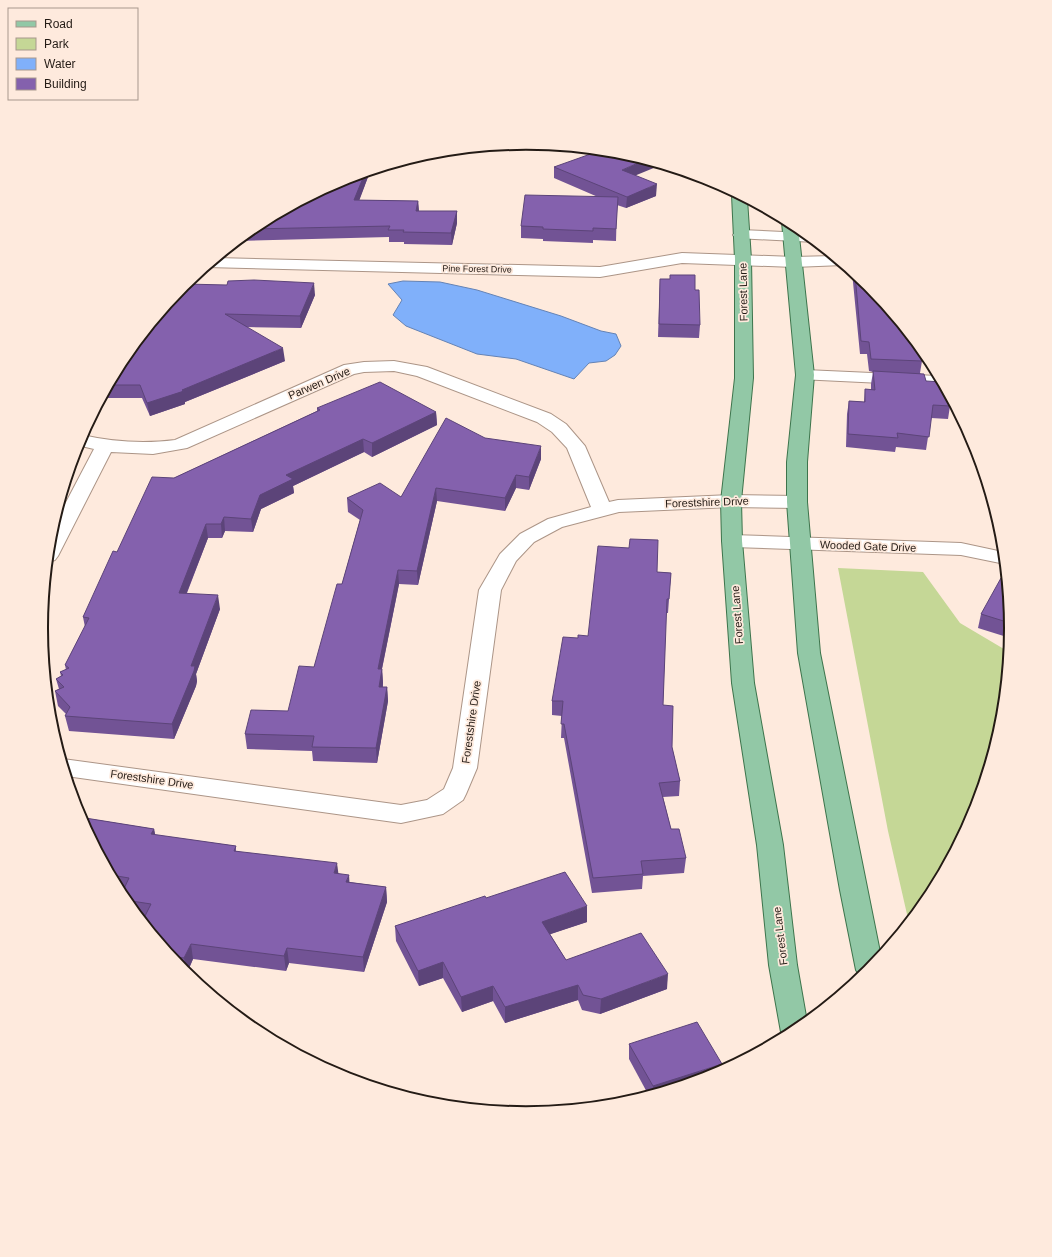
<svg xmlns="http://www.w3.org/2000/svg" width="1052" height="1257" viewBox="0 0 1052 1257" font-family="Arial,sans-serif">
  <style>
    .green { fill: #c5d796 }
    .water { fill: #80b0fa; stroke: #6483b5 }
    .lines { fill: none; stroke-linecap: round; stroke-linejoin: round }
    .minor-casing { stroke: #ac9587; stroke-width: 2 }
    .major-casing { stroke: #3d744c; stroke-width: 2 }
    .minor { fill: #fff; fill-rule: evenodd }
    .major { fill: #92c8a6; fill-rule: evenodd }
    .wall { fill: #725395 }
    .shaded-wall { fill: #5c4479 }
    .building { fill: #8461ad; stroke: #5c4479 }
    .labels { text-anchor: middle; stroke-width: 3.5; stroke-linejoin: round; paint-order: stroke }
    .far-street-label { font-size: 9px; fill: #241b15; stroke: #feeadd }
    .street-label { font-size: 11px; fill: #241b15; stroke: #feeadd }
    .rim { fill: none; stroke: #241b15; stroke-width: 2 }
  </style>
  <rect width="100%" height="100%" fill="#feeadd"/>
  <polygon class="green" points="838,568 923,572 960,623 1009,652 1002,723 974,814 929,898 909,923 888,831"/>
  <polygon class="water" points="403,281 440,282 477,290 561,316 601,331 616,334 621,346 615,355 606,361 589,363 574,379 516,359 477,354 406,326 393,315 402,300 388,284"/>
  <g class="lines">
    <defs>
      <g id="minor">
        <polygon points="741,230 805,233 815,242 736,238 733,235 736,232"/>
        <polygon points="682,253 794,257 833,256 843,265 794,267 682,263 600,277 206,267 216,258 600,267"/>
        <path d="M394,361L427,367L551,414L566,424L585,446L609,502L618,500L731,495L797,496L804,498L807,502L804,506L797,508L731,507L619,512L562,527L534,542L516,561L501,590L477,768L466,794L463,800L443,814L401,823L66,776L61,759H63L401,805L427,800L444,789L453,768L479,590L500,554L520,534L548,519L591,507L567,448L552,432L537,422L417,376L394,371L364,372L354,374L187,448L153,454L111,452L58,556L55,560L48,562L52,529L94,449L77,445L82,435C113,442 144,444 175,440L344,365L364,362Z"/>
        <polygon points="805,370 938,376 944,386 799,379 796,375 799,371"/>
        <polygon points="732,535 961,543 1003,552 1005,564 961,555 732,547 725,545 722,541 725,537"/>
      </g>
      <g id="major">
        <polygon points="734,192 747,199 751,259 753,378 741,501 742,541 754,683 783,845 797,965 807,1022 795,1032 784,1038 781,1032 769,965 757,845 732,683 722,541 721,501 735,378 735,259 732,195"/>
        <polygon points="784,219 798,227 814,375 807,462 807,502 820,653 881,957 861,978 856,970 840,890 798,653 787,502 787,462 796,375 782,222"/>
      </g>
    </defs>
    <use href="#minor" class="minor-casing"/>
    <use href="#major" class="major-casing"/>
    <use href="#minor" class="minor"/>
    <use href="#major" class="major"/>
  </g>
  <g class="wall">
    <polygon points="554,167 636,176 656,196 626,208 617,205 616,241 593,240 593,243 543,241 543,239 521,238 521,226 598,197 554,178"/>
    <polygon points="368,172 368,177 359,200 418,201 419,211 457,211 457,223 452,245 404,244 404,242 389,242 389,237 237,241 257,225 341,180"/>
    <polygon points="852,272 869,286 922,361 920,373 926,381 950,406 948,419 931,418 926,450 896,447 895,452 846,447 847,414 849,401 864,402 865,389 871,390 871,384 873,372 869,371 867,354 860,354"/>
    <polygon points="660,279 670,279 695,290 700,325 699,338 658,337"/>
    <polygon points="183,285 315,295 301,328 247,327 285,361 185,402 185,404 150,416 142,398 102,398 123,359"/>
    <polygon points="317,408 436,412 437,425 372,457 364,452 293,486 294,493 261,509 253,532 225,531 222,538 208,538 187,593 220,609 196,674 197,681 196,686 174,739 69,731 65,716 66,714 58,706 55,691 59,689 56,679 61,676 60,672 66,670 65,665 85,627 83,617 117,552 174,478 317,411"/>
    <polygon points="485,438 541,459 529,490 516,488 505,511 437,501 418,585 399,584 382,669 383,683 383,687 387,687 388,701 377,763 313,761 312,751 247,749 245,734 288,711 314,667 342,584 360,520 348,512 347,498 401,497"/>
    <polygon points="657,572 671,573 668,613 666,613 663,705 672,747 680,781 679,796 663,797 671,829 686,858 684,873 643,876 642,889 592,893 564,738 561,738 562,716 552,715 552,701 578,638 588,636"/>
    <polygon points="1006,577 1011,629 1010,638 978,628 981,614"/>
    <polygon points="79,817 154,829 155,835 236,846 236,851 338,874 349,882 386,887 387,902 364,972 289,963 286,971 193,959 187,973 185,973 142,922 144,918 138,917 123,898 122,892 119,891"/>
    <polygon points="486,898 587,922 550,934 566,960 667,989 600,1014 582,1010 578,1000 505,1023 493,1001 462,1012 443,978 419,986 396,941 395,926"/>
    <polygon points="629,1044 711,1077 649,1096 629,1059"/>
  </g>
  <g class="shaded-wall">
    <polygon points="645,160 661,165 622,181 622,170"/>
    <polygon points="368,172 368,177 355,212 354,200 365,173"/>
    <polygon points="657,184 656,196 626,208 627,197"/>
    <polygon points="418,201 419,213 416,211"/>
    <polygon points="457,211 457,223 452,245 451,233"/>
    <polygon points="314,283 315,295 301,328 300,316"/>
    <polygon points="283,348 285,361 185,402 185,404 150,416 147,403 182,390"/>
    <polygon points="436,412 437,425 372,457 372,443"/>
    <polygon points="363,439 364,452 293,486 294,493 261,509 253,532 251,519 260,495 286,475"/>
    <polygon points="541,446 541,459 529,490 529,477"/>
    <polygon points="516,475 516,488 505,511 505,498"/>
    <polygon points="436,488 437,501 418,585 417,571"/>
    <polygon points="224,517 225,531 222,538 221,524"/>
    <polygon points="206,524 208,538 181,607 179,593"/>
    <polygon points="398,570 399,584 379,683 378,669"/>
    <polygon points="218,595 220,609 196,674 197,681 196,686 174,739 172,724 191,666"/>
    <polygon points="382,669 383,683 380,701 379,687"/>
    <polygon points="387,687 388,701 377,763 376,748"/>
    <polygon points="154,829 157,844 151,834"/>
    <polygon points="337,863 339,878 334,873"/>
    <polygon points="349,875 350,890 346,882"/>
    <polygon points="386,887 387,902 364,972 363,957"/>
    <polygon points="587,906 587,922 542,937 542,922"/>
    <polygon points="191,944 193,959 187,973 184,958"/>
    <polygon points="287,948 289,963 286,971 284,956"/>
    <polygon points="443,962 443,978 419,986 418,971"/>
    <polygon points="668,974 667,989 600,1014 601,999"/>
    <polygon points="578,985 578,1000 505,1023 505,1007"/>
    <polygon points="493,986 493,1001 462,1012 461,997"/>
    <polygon points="722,1064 721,1071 711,1077 652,1095 653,1086"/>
  </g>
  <g class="building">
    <polygon points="599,151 621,153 645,160 622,170 657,184 627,197 554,167"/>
    <polygon points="365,173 354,200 418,201 416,211 457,211 451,233 403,232 404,230 388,230 390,226 252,229 257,225 341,180"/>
    <polygon points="525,195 618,197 616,229 593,228 593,231 543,229 543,227 521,226"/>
    <polygon points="855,274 869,286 920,347 922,361 871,359 869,342 861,341"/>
    <polygon points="670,275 695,275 695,290 699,290 700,325 659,324 660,279 670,279"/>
    <polygon points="254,280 314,283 300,316 225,314 283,348 182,390 184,391 147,403 140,385 109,385 123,359 183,285 185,284 227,285 228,281"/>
    <polygon points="873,371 924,374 926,381 942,382 950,398 950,406 933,405 929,437 897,433 898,438 848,434 849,401 865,402 865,389 875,390"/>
    <polygon points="380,382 436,412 372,443 363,439 286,475 293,479 260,495 251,519 224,517 221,524 206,524 179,593 218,595 191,666 195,666 194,671 172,724 65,716 70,707 55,691 64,687 56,679 63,675 60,672 69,668 65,665 89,618 83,617 113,551 117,552 152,477 174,478 320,410 317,408"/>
    <polygon points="446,418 485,438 541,446 529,477 516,475 505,498 436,488 417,571 398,570 378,669 382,669 379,687 387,687 376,748 312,747 314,736 245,734 251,710 288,711 299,666 314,667 337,584 342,584 363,510 347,498 380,483 401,497"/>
    <polygon points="630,539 658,540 657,572 671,573 669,599 667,599 663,705 673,706 672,747 680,781 659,783 671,829 679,829 686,858 641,861 643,874 593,878 564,724 561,724 563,701 552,701 563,637 578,638 578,635 588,636 598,546 629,548"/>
    <polygon points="1006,577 1010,623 981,614 1001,578"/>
    <polygon points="79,817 154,829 151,834 236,846 234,851 337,863 334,873 349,875 346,882 386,887 363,957 287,948 284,956 191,944 184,958 170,956 142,922 151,904 125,900 123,898 121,895 129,878 111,875"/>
    <polygon points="565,872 587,906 542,922 566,960 641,933 668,974 601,999 583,995 578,985 505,1007 493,986 461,997 443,962 418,971 395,926 485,896 486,898"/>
    <polygon points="697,1022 722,1064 653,1086 629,1044"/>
  </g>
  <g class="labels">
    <g class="far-street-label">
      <text transform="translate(477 269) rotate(1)" y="3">Pine Forest Drive</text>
    </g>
    <g class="street-label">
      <text transform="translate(743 292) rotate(-91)" y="4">Forest Lane</text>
      <text transform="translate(319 383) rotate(-23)" y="4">Parwen Drive</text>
      <text transform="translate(707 502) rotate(-2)" y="4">Forestshire Drive</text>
      <text transform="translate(868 546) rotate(2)" y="4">Wooded Gate Drive</text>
      <text transform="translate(737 615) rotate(-94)" y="4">Forest Lane</text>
      <text transform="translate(471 722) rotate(-82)" y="4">Forestshire Drive</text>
      <text transform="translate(152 779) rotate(8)" y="4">Forestshire Drive</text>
      <text transform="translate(780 936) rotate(-97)" y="4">Forest Lane</text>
    </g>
  </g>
  <path d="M0 0H1052V1257H0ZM48 628a478 478 0 1 1 956 0a478 478 0 1 1-956 0Z" fill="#feeadd" fill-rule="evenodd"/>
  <path class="rim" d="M48 628a478 478 0 1 1 956 0a478 478 0 1 1-956 0Z"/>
  <rect x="8" y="8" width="130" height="92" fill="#feeadd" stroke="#a7978d"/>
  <rect x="16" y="21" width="20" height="6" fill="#92c8a6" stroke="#a7978d"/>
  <text x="44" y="28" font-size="12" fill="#241b15">Road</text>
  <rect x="16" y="38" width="20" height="12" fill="#c5d796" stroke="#a7978d"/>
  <text x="44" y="48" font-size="12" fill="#241b15">Park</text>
  <rect x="16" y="58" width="20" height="12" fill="#80b0fa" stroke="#a7978d"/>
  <text x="44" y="68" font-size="12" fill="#241b15">Water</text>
  <rect x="16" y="78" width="20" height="12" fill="#8461ad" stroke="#a7978d"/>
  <text x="44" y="88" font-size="12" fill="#241b15">Building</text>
</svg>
